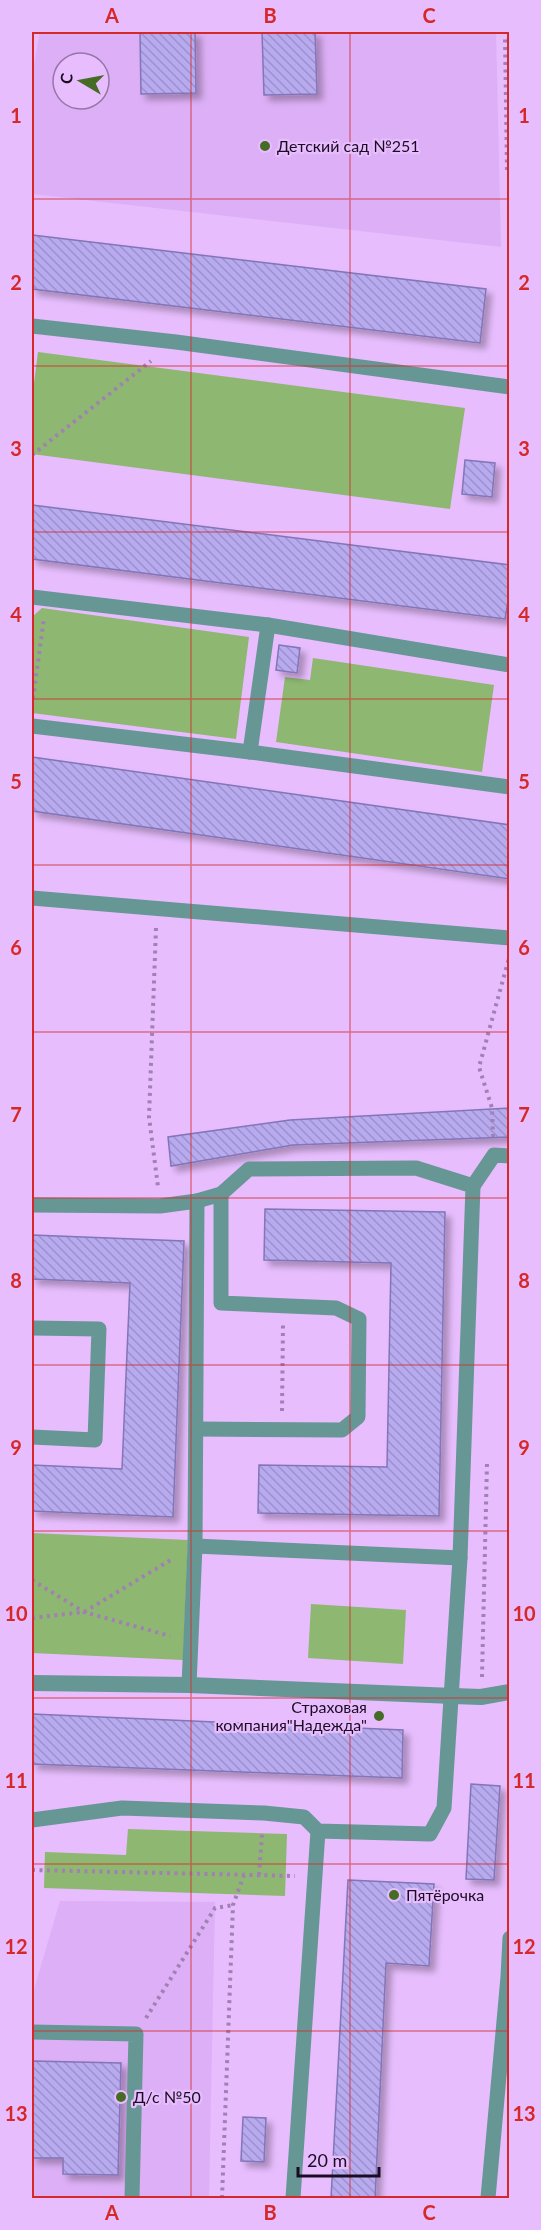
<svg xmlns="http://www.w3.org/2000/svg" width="541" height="2230" viewBox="0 0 541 2230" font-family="Lato,sans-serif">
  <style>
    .built { fill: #ddaff6; fill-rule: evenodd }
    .park { fill: #8eb771 }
    .building { fill: url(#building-back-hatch); stroke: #8375b7; stroke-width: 1.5; filter: url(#shadow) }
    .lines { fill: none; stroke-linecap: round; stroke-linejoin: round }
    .path { stroke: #a180b3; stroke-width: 4; stroke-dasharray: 3 4.5; stroke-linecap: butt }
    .service { stroke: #669795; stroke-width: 15 }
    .minor { stroke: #669795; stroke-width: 16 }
    .grid { fill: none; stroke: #d62828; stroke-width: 1.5; stroke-opacity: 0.55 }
    .poi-dot { fill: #466b25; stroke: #e7bdfe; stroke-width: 2 }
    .labels { text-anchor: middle; stroke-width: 4.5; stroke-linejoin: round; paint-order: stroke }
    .poi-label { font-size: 16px; fill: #1c0c23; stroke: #e7bdfe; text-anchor: start }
    .neatline { fill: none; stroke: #d62828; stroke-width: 2 }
    .grid-label { font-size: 20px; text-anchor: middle; font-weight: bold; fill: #d62828 }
  </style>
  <defs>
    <pattern id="building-back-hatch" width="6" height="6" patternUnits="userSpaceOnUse" patternTransform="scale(1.5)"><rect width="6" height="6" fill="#b7aaef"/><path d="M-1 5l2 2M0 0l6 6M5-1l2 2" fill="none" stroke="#9d91cd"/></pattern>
    <filter id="shadow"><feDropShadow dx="5.5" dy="5.5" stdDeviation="3" flood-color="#0004"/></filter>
  </defs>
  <rect width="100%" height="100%" fill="#e7bdfe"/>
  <g class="built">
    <path d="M40,32H496L501,247L32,194V75ZM63,63H99V99H63Z"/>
    <polygon points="60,1901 215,1902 209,2198 32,2198 32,1996"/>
  </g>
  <g class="park">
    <polygon points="38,352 465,408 450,509 32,454 32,399"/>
    <polygon points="42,608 249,637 236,739 32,713 32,617"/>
    <polygon points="313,658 494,685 482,772 276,742 285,677 310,680"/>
    <polygon points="32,1533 188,1540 183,1660 32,1653"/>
    <polygon points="311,1604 406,1610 403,1664 308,1658"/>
    <polygon points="128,1829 287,1834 285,1896 44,1888 45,1852 126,1855"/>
  </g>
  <g class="building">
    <polygon points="140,32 195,32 196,93 141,94"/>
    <polygon points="262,32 315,32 317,94 264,95"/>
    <polygon points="32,235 486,289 480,343 32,289"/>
    <polygon points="465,460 495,463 492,497 462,494"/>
    <polygon points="32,505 510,565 510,589 505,619 32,559"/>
    <polygon points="279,645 300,648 297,673 276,670"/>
    <polygon points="32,757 510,825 510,879 32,811"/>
    <polygon points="510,1108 510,1137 293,1145 171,1166 168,1137 290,1120"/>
    <polygon points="265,1209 445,1212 439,1516 258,1513 259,1465 387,1467 391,1263 264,1260"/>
    <polygon points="32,1235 184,1241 173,1517 32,1511 32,1465 122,1469 130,1283 32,1279"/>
    <polygon points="32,1714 403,1730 402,1778 32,1764"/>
    <polygon points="471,1784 500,1786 494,1880 466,1879"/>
    <polygon points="348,1880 434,1884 429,1966 386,1963 375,2199 331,2199"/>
    <polygon points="32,2061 121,2063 118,2175 63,2174 63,2158 32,2158"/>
    <polygon points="243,2117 266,2118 264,2162 241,2161"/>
  </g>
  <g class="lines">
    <g class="path">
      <polyline points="507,170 505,37 510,38"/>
      <polyline points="32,455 151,361"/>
      <polyline points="32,706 44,618"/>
      <polyline points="156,928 149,1117 158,1187"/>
      <polyline points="493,1137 492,1108 479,1067 509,958"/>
      <polyline points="282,1411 283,1325"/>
      <polyline points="32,1580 84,1612 170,1636"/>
      <polyline points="32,1618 84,1612 174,1558"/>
      <polyline points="482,1677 487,1462"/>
      <polyline points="32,1870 295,1876"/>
      <polyline points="259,1875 262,1834"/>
      <polyline points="146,2018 215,1908 233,1905"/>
      <polyline points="222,2198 233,1905 244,1875"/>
    </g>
    <g class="service">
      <polyline points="32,326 176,342 510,387"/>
      <polyline points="32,597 268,625 510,665"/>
      <polyline points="32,726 250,752 510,787"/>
      <polyline points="250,752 268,625"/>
      <polyline points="32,898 510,938"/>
      <polyline points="473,1186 494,1155 510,1156"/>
      <polyline points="32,1205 160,1206 197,1201 195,1546 189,1685"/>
      <polyline points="32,1328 99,1329 95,1440 32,1437"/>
      <polyline points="196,1429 342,1430 358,1417 359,1319 336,1308 221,1303 221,1194"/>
      <polyline points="195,1546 460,1558 473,1186 416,1168 249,1169 221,1194 197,1201"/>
      <polyline points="32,1820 122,1808 264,1813 304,1817 318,1831 430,1834 444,1808 460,1558"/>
      <polyline points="32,2032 136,2034 132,2198"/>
      <polyline points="293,2198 318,1831"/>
      <polyline points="488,2198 508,1977 510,1938"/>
    </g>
    <polyline class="minor" points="32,1683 189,1685 453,1696 481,1697 510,1692"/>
  </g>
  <path class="grid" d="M191,32V2198M350,32V2198M32,199H510M32,366H510M32,532H510M32,699H510M32,865H510M32,1032H510M32,1198H510M32,1365H510M32,1531H510M32,1698H510M32,1864H510M32,2031H510"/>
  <g class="poi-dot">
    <circle cx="265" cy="146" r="6"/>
    <circle cx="379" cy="1716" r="6"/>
    <circle cx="394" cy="1895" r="6"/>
    <circle cx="121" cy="2097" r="6"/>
  </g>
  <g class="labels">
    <g class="poi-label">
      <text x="277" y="152">Детский сад №251</text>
      <text x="367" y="1713" text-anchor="end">Страховая<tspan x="367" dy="18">компания"Надежда"</tspan></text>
      <text x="406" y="1901">Пятёрочка</text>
      <text x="133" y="2103">Д/с №50</text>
    </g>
  </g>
  <rect width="541" height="2230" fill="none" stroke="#e7bdfe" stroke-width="66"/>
  <g transform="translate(81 81) rotate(280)"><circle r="28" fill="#e7bdfe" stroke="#9676a6" stroke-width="1.5"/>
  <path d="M0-4.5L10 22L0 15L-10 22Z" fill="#466b25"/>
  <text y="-9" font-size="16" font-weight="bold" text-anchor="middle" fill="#1c0c23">С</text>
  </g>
  <path d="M298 2167v9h81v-9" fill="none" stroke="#1c0c23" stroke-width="3"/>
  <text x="307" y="2167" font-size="18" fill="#1c0c23" stroke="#e7bdfe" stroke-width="4.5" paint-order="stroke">20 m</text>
  <rect x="33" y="33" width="475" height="2164" class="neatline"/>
  <g class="grid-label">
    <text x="112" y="23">A</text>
    <text x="270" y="23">B</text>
    <text x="429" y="23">C</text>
    <text x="16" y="123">1</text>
    <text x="524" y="123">1</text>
    <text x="16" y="290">2</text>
    <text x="524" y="290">2</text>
    <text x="16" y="456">3</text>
    <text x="524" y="456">3</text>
    <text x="16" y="622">4</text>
    <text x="524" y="622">4</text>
    <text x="16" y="789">5</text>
    <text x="524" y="789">5</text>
    <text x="16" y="955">6</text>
    <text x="524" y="955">6</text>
    <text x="16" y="1122">7</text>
    <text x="524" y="1122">7</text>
    <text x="16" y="1288">8</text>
    <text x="524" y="1288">8</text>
    <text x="16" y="1455">9</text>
    <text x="524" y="1455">9</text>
    <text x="16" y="1621">10</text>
    <text x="524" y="1621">10</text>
    <text x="16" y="1788">11</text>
    <text x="524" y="1788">11</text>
    <text x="16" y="1954">12</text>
    <text x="524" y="1954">12</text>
    <text x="16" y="2121">13</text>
    <text x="524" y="2121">13</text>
    <text x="112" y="2220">A</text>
    <text x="270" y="2220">B</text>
    <text x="429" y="2220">C</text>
  </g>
</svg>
